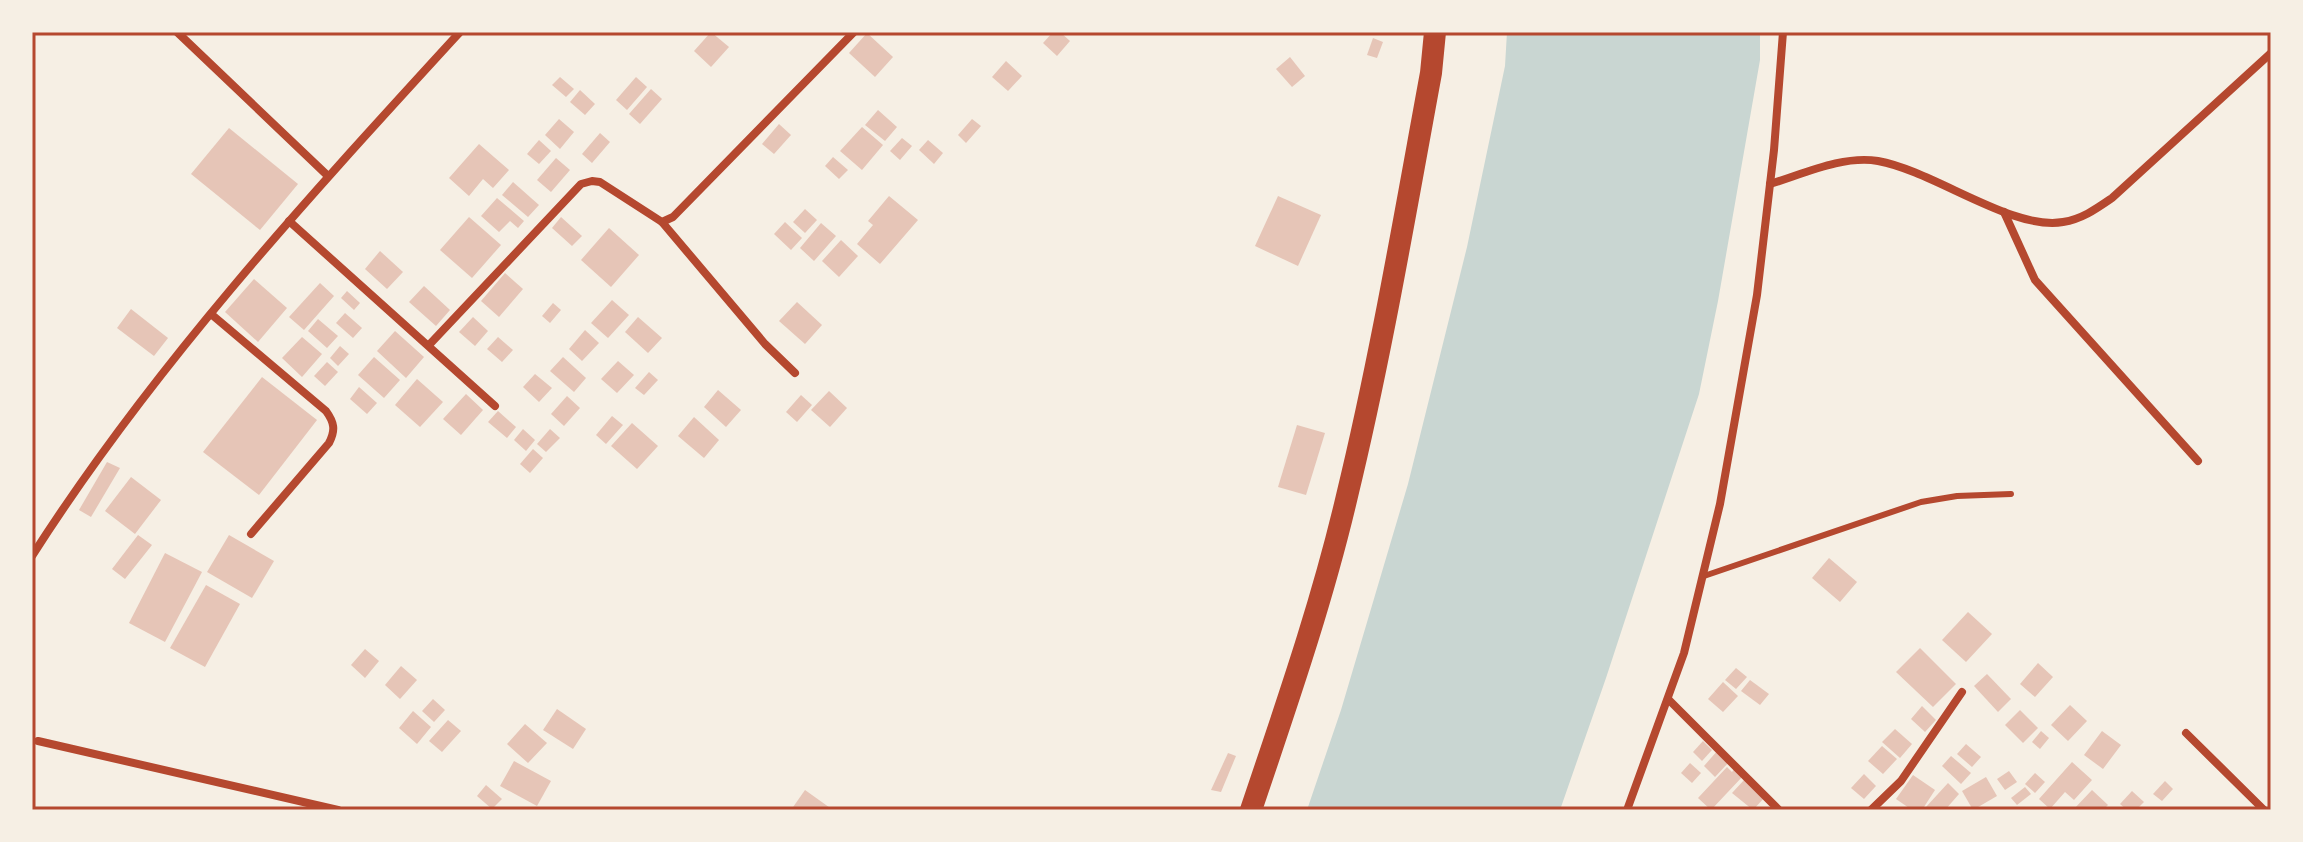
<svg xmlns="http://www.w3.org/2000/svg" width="2303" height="842" viewBox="0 0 2303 842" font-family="Figtree,sans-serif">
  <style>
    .water { fill: #c9d6d2 }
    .building { fill: #e6c5b7 }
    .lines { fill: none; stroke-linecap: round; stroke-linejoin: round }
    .service { stroke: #b5482f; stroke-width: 6 }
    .minor { stroke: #b5482f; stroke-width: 8 }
    .trunk { stroke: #b5482f; stroke-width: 22 }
    .neatline { fill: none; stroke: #b5482f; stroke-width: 3 }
  </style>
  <rect width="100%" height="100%" fill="#f6efe4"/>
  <polygon class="water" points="1507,32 1760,32 1760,60 1718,301 1699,394 1606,678 1560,810 1307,810 1341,710 1408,484 1467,247 1505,66"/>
  <g class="building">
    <polygon points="711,32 729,47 711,67 694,51"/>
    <polygon points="1053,32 1060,32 1070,41 1057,56 1043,43"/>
    <polygon points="867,33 893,57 875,77 849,53"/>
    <polygon points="1373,38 1383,42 1377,58 1367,55"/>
    <polygon points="1290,57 1305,76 1292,87 1276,69"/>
    <polygon points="1006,61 1022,76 1008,91 992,77"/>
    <polygon points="560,77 574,89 566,97 552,85"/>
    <polygon points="636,77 647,87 627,110 616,100"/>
    <polygon points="651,89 662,99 640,124 629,114"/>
    <polygon points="580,90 595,104 585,115 570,102"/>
    <polygon points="878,110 897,127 885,141 865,125"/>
    <polygon points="559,119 574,132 560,149 545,135"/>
    <polygon points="972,119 981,126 966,143 958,135"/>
    <polygon points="779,124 791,135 774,154 762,144"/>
    <polygon points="862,127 883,145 862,170 840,151"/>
    <polygon points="229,128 298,184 260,230 191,174"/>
    <polygon points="600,133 610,142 592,163 582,154"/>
    <polygon points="902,138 912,146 900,160 890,151"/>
    <polygon points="539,140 551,151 539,164 527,154"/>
    <polygon points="928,140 943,153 934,164 919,150"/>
    <polygon points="479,144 509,170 493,188 483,179 469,196 449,178"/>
    <polygon points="833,157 848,170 839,179 825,166"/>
    <polygon points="556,158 570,170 551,192 537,180"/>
    <polygon points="513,182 539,205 528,217 502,195"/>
    <polygon points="889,196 918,220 880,264 857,244 873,225 868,221"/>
    <polygon points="1278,196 1321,215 1298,266 1255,246"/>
    <polygon points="497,198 524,221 518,228 510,221 499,232 481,216"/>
    <polygon points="805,209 817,220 805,233 793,222"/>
    <polygon points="469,217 501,245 472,278 440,250"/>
    <polygon points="561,217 582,236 572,246 552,228"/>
    <polygon points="785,222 802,238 791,250 774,234"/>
    <polygon points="821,223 836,236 814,261 800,248"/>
    <polygon points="609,228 639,255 611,287 581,260"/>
    <polygon points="841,240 858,256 839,277 822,261"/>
    <polygon points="380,251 403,272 387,289 365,269"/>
    <polygon points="505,273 523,289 499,317 481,301"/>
    <polygon points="254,279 287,308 258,342 225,312"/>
    <polygon points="320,283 334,296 304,330 289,317"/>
    <polygon points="424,286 450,310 436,326 409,302"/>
    <polygon points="347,291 360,303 354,310 341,298"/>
    <polygon points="612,300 629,315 608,338 591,323"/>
    <polygon points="797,302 822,325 805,344 779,321"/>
    <polygon points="553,303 561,310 550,323 542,316"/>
    <polygon points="131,309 168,338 154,356 117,328"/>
    <polygon points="345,313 362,328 353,338 336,323"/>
    <polygon points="473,317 488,331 475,346 459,332"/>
    <polygon points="638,317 662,338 648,353 625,332"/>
    <polygon points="318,319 338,336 327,348 308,331"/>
    <polygon points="585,330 599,343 582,361 569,349"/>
    <polygon points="395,331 424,357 406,378 377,351"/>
    <polygon points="302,337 322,354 302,377 282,358"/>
    <polygon points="498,337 513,350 502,362 487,349"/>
    <polygon points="340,346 349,354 338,366 330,358"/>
    <polygon points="374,357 400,380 384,398 358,375"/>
    <polygon points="563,357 586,378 574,392 550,371"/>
    <polygon points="618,361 634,375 617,393 601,379"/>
    <polygon points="327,362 338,372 325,386 314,376"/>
    <polygon points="649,372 658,380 644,395 635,388"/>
    <polygon points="535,374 552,388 539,402 523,387"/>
    <polygon points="262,377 317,420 259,495 203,452"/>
    <polygon points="417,379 443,402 420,427 395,405"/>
    <polygon points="359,387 377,403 367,414 350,399"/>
    <polygon points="718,390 741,410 726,427 704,407"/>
    <polygon points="829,391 847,408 830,427 811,410"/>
    <polygon points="466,394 483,410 461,435 443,419"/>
    <polygon points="801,395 812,405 797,422 786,412"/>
    <polygon points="567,396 580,408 564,426 551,414"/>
    <polygon points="498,411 516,427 507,438 488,422"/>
    <polygon points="612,416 623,425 606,444 596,435"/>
    <polygon points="694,417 719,440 704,458 678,436"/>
    <polygon points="632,423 658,446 637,469 611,446"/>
    <polygon points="1297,425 1325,433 1306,495 1278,487"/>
    <polygon points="523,429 535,440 526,451 514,440"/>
    <polygon points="550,429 560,438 546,452 537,444"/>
    <polygon points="533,449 543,458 530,473 520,464"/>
    <polygon points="107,462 120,468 91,517 79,510"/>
    <polygon points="131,477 161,500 135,534 105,511"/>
    <polygon points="138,535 152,545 125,579 112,569"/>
    <polygon points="229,535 274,561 252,598 207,572"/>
    <polygon points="165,553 202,572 165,642 129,623"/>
    <polygon points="1829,558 1857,582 1840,602 1812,578"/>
    <polygon points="206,585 240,604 205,667 170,648"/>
    <polygon points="1968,612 1992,634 1966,662 1942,640"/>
    <polygon points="1920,648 1956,684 1933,707 1896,672"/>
    <polygon points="365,649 379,661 365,678 351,665"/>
    <polygon points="2038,663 2053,677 2035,697 2020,684"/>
    <polygon points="401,666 417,680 400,699 385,685"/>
    <polygon points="1736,668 1747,677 1736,689 1725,680"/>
    <polygon points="1987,674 2011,699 1998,712 1974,686"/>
    <polygon points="1750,680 1769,694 1760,705 1741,691"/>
    <polygon points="1723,682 1738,696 1723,712 1708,699"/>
    <polygon points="433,699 445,710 434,722 422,711"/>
    <polygon points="2070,705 2087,721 2068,741 2051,725"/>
    <polygon points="1922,706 1936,720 1925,732 1911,719"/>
    <polygon points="557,709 586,729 573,749 543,730"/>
    <polygon points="2020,710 2038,728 2023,743 2005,725"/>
    <polygon points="413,711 431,727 417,744 399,728"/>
    <polygon points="448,720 461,731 442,752 429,741"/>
    <polygon points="525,724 547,743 528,763 507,744"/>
    <polygon points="1895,729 1912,744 1900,758 1882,742"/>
    <polygon points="2041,731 2049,738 2040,749 2032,742"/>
    <polygon points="2102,731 2121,745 2103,769 2084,755"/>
    <polygon points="1703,741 1712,750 1702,761 1693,752"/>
    <polygon points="1966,744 1981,757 1972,767 1957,754"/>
    <polygon points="1882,746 1897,759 1883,774 1868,761"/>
    <polygon points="1718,750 1730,761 1715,777 1704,766"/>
    <polygon points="1228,753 1236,756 1221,792 1211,790"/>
    <polygon points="1951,756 1971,773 1961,784 1942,766"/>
    <polygon points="514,761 551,781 537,806 500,786"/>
    <polygon points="2072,762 2092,780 2074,800 2065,792 2050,809 2039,799"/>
    <polygon points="1690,763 1701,773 1692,783 1681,773"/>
    <polygon points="1727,767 1732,772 1735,768 1743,776 1711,810 1698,798"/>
    <polygon points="2009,771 2017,782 2005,790 1997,779"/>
    <polygon points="2035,773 2045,782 2035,793 2025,784"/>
    <polygon points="1864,774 1876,786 1864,799 1851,788"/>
    <polygon points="1913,775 1935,790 1922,810 1912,810 1896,799"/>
    <polygon points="1986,777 1997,796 1973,810 1962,791"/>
    <polygon points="1745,779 1765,797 1753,810 1732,793"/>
    <polygon points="2165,781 2173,789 2162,801 2153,794"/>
    <polygon points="1948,783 1959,794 1945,810 1928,810 1926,807"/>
    <polygon points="486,785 502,799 492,809 477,796"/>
    <polygon points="2025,787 2031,794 2017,805 2011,798"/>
    <polygon points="805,790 833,810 791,810"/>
    <polygon points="2092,790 2108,805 2103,810 2073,810"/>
    <polygon points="2132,791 2144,802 2136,810 2127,810 2120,804"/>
  </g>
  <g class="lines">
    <polyline class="service" points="1704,576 1921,502 1957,496 2011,494"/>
    <g class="minor">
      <polyline points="177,32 328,176"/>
      <path d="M1770,184C1803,174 1843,155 1878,161C1934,171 2012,231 2063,222C2082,219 2096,209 2112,198L2271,53"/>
      <polyline points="2004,212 2035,280 2198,461"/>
      <polyline points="289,221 495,406"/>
      <polyline points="662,222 765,344 795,373"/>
      <path d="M211,314L326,411C334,422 336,430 329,443L251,534"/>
      <polyline points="429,345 581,184 592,181 600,182 662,222 673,217 854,32"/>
      <path d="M32,556C154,365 308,198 460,32"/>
      <polyline points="1668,699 1779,810"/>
      <polyline points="2186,733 2264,810"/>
      <polyline points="38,741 338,810"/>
      <polyline points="1627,810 1684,653 1720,504 1757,295 1774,150 1783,32"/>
      <polyline points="1871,810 1901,781 1962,692"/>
    </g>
    <path class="trunk" d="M1251,810C1286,706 1322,603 1347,496C1381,356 1405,214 1431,73L1435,32"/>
  </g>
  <rect width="2303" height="842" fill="none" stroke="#f6efe4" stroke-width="68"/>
  <rect x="34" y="34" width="2235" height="774" class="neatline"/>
</svg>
